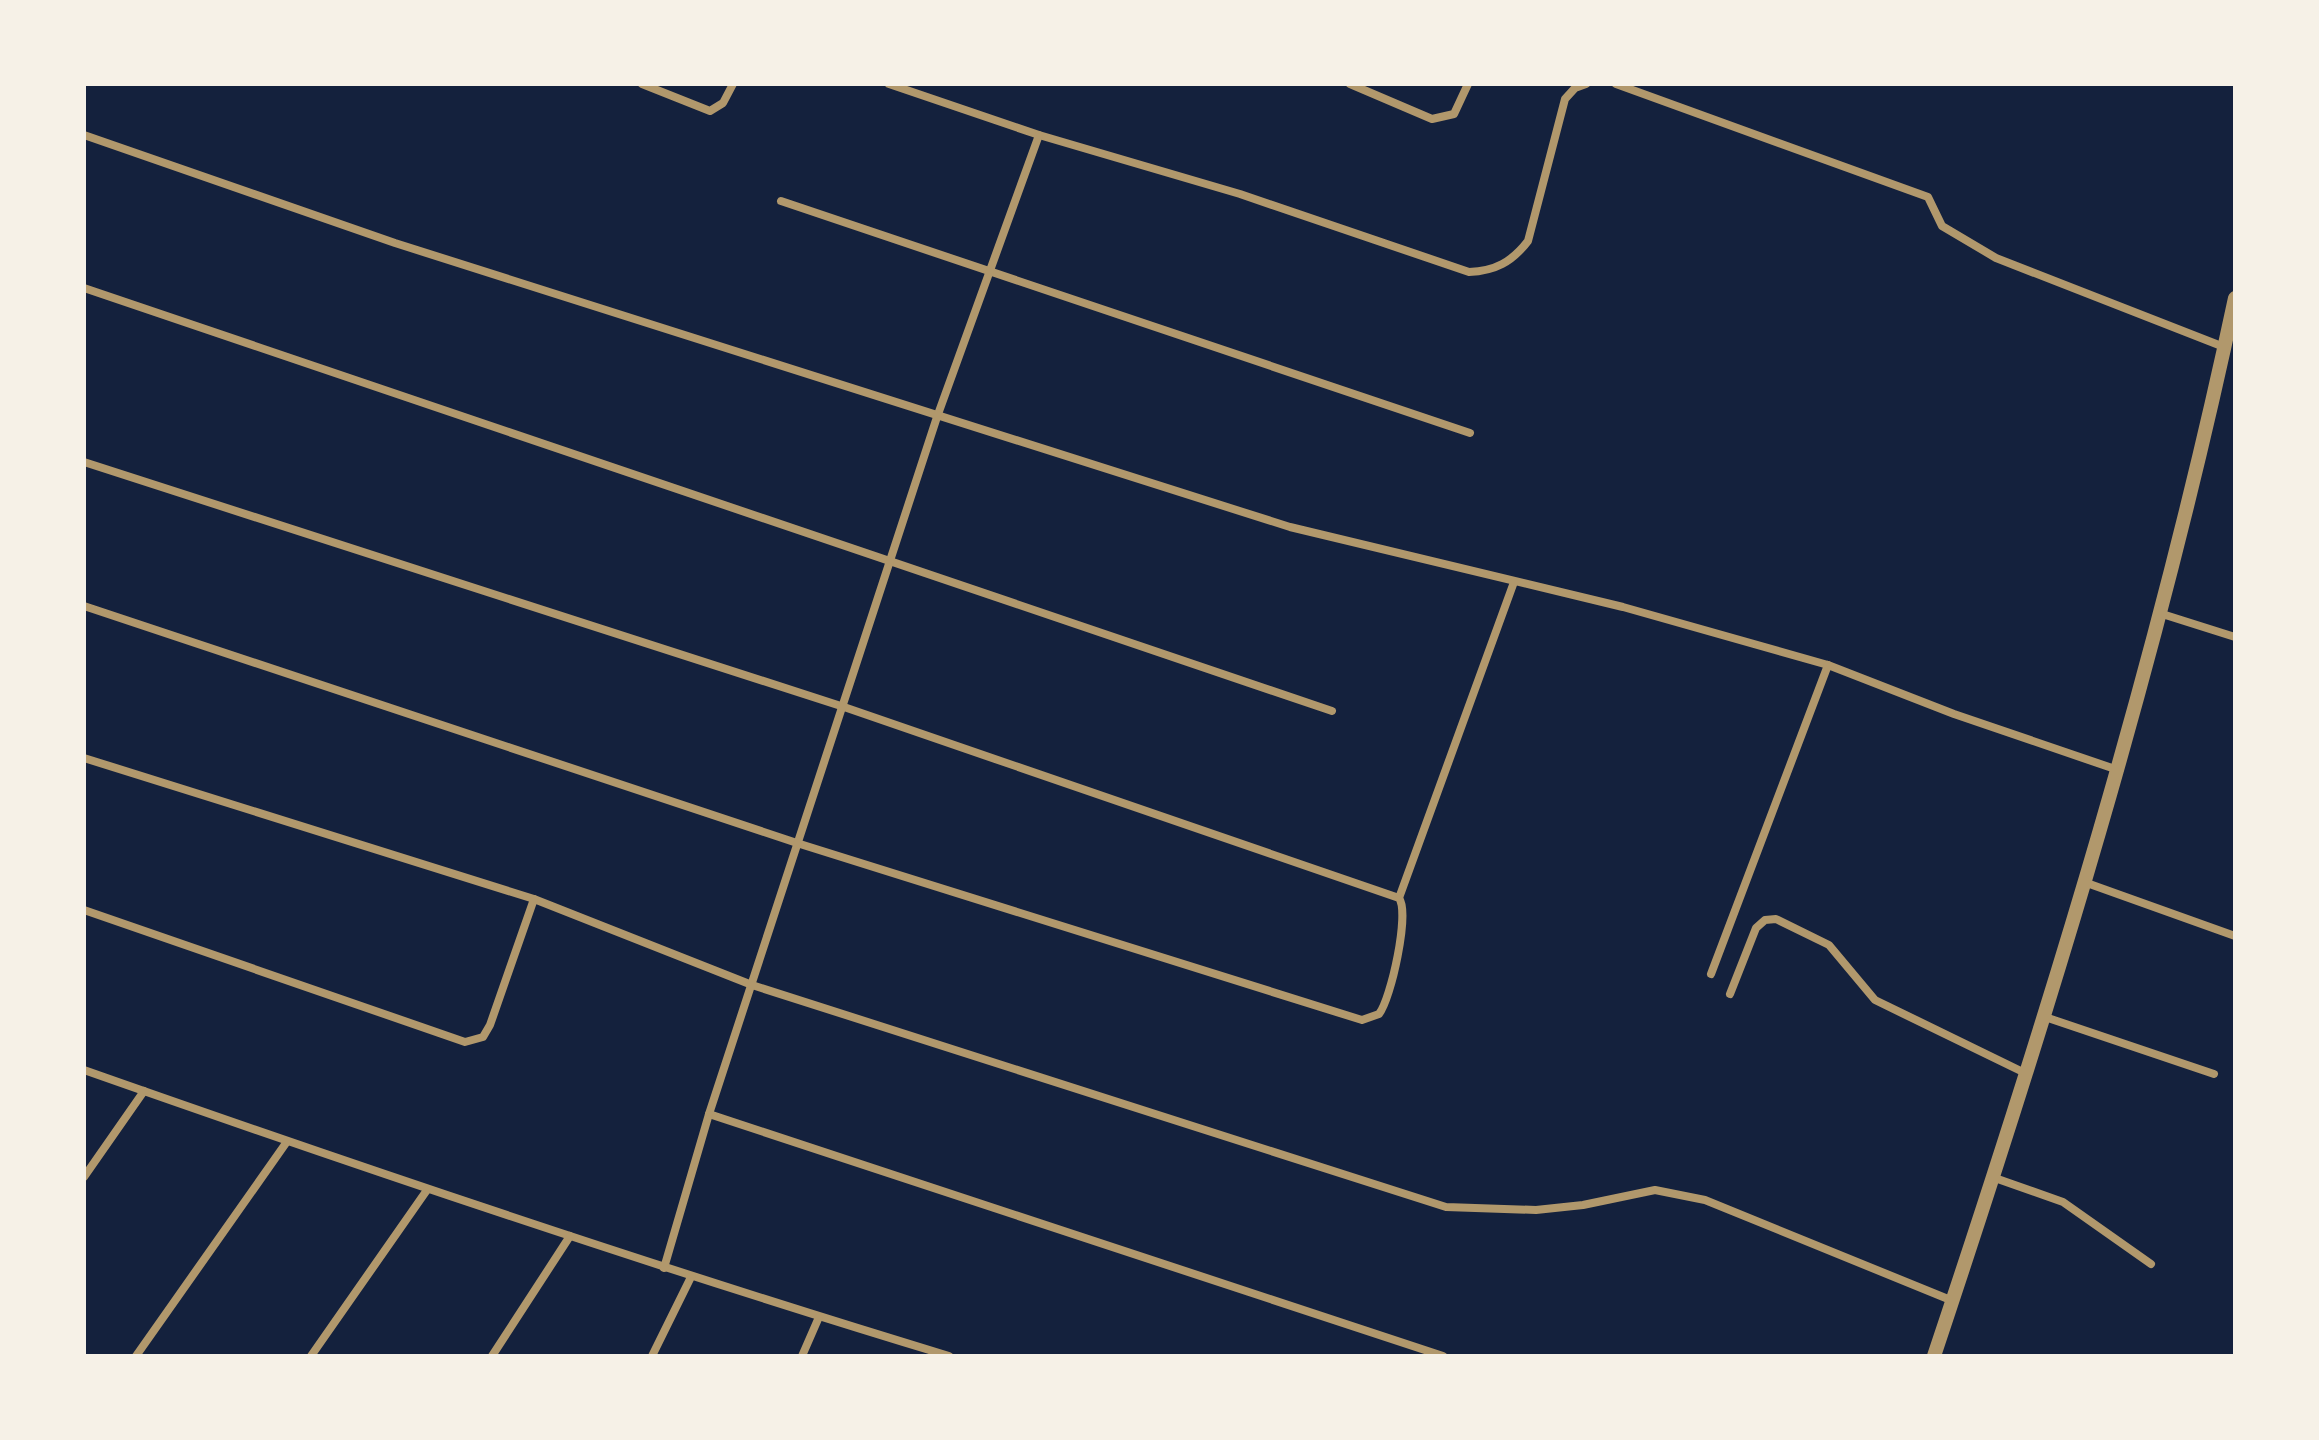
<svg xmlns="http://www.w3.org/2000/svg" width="2319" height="1440" viewBox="0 0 2319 1440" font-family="Overpass,sans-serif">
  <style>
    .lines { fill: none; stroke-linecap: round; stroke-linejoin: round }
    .minor { stroke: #b1986c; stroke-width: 8 }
    .tertiary { stroke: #b1986c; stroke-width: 14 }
  </style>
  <rect width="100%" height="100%" fill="#14213d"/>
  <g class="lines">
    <g class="minor">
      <polyline points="642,84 710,111 723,103 733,84"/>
      <path d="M889,84L1039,135L1240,194L1469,272C1495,271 1512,262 1528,241L1565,99L1575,88L1586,84"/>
      <polyline points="1350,84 1432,119 1454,114 1468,84"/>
      <polyline points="1616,84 1928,197 1942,226 1996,258 2224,347"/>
      <polyline points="84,135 395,243 1290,527 1623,607 1828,665 1954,714 2115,769"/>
      <polyline points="781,201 1470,433"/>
      <polyline points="84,288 1332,711"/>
      <path d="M84,462L844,707L1399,898C1410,913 1391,999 1379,1014L1362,1020L800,844L84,606"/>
      <polyline points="2159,613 2235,637"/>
      <polyline points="84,758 534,899 752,985 1446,1207 1536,1210 1583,1205 1655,1190 1705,1200 1953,1301"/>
      <polyline points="2084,882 2235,936"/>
      <polyline points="1399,898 1514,582"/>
      <polyline points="84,910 465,1042 483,1037 490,1025 534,899"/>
      <polyline points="1711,974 1828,665"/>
      <polyline points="1730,994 1756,928 1765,920 1776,919 1829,945 1875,1000 2025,1073"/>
      <polyline points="2045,1017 2214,1074"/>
      <path d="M84,1070C371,1171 658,1268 949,1356"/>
      <polyline points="709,1114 1443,1356"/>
      <polyline points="84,1177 144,1091"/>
      <polyline points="1992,1177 2063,1202 2151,1264"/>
      <polyline points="664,1268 709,1114 937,417 1039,135"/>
      <polyline points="136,1356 286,1143"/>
      <polyline points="311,1356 427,1190"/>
      <polyline points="492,1356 570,1236"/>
      <polyline points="652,1356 691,1277"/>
      <polyline points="802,1356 819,1317"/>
    </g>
    <path class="tertiary" d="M1934,1356C2050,1009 2159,656 2235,298"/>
  </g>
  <rect width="2319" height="1440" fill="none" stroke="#f6f1e7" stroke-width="172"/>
</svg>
